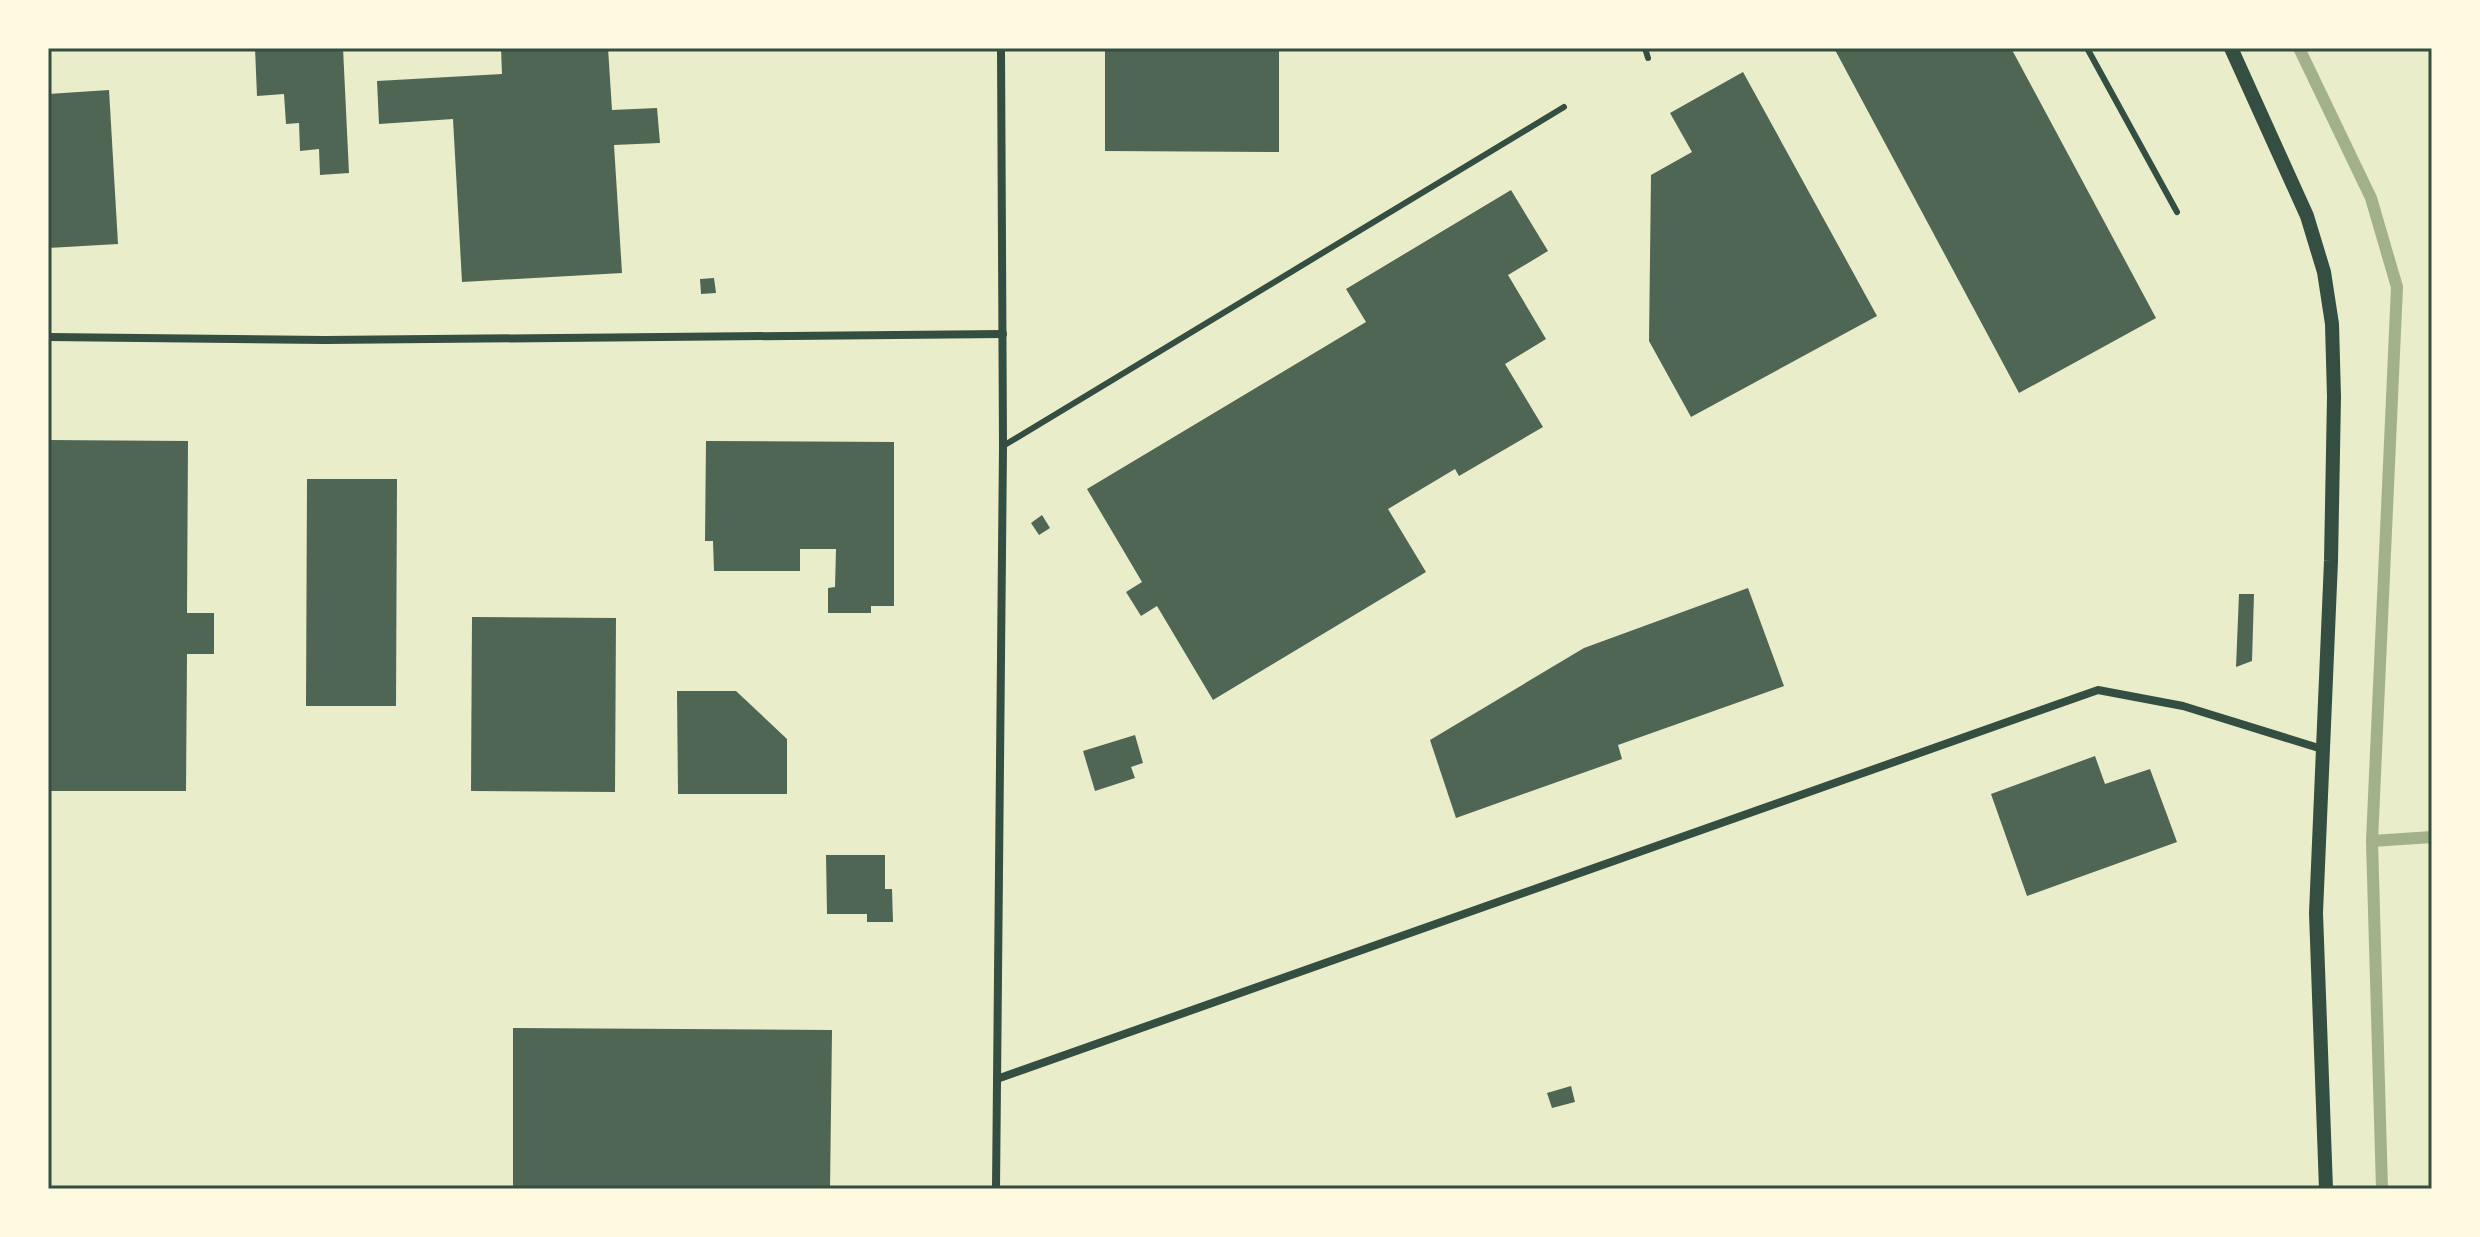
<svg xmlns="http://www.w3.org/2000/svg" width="2480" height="1237" viewBox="0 0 2480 1237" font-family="'Titillium Web',sans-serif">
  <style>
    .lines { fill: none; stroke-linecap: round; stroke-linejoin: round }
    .stream { stroke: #a3b18a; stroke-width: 12 }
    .building { fill: #4f6655 }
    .service { stroke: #344e41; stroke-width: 6 }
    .minor { stroke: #344e41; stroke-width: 8 }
    .tertiary { stroke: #344e41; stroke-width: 14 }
    .neatline { fill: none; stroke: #344e41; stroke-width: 3 }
  </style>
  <rect width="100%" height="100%" fill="#e9edc9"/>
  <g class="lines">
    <g class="stream">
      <polyline points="2299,48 2371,198 2397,287 2372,841 2382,1189"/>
      <polyline points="2372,841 2432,837"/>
    </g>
  </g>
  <g class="building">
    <polygon points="255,48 343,48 349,173 320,175 319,149 300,151 299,123 286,124 284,94 257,96"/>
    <polygon points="501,48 608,48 612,110 657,108 660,143 614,145 622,273 462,282 453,119 379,124 377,81 502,74"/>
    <polygon points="1105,48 1279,48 1279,152 1105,151"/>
    <polygon points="1834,48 2011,48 2156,318 2019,393"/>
    <polygon points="1743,72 1877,316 1691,417 1649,341 1651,175 1692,152 1670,113"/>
    <polygon points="109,90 118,244 48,248 48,94"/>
    <polygon points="1511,190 1548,251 1508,275 1546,339 1505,364 1543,427 1459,476 1455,469 1388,509 1426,572 1213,700 1157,606 1141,616 1126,592 1142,582 1087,489 1366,322 1346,289"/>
    <polygon points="714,278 716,293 701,294 700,279"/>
    <polygon points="48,440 188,441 187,613 214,613 214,654 187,654 186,791 48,791"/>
    <polygon points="706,441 894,442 894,606 871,606 871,613 828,613 828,588 835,587 836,549 800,549 800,571 714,571 713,541 705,541"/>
    <polygon points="307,479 397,479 396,706 306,706"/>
    <polygon points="1042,515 1050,528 1039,535 1031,523"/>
    <polygon points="1748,588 1784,686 1618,745 1622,759 1456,818 1430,740 1584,648"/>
    <polygon points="2239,594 2254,594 2252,661 2236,667"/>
    <polygon points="472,617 616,618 615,792 471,791"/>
    <polygon points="677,691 736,691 787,739 787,794 678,794"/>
    <polygon points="1135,735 1143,763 1131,767 1135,778 1095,791 1083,751"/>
    <polygon points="2095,756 2105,784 2150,769 2177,842 2027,896 1991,794"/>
    <polygon points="826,855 885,855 885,889 892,889 893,922 867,922 867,914 827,914"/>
    <polygon points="513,1028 832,1030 830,1189 513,1189"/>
    <polygon points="1571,1086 1575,1102 1552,1108 1547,1093"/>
  </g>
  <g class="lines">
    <g class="service">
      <polyline points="1645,48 1648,58"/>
      <polyline points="2087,48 2177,212"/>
      <polyline points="1003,446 1564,107"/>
    </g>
    <g class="minor">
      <polyline points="48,337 325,340 1003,334"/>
      <polyline points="997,1079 2098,690 2183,706 2322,749"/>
      <polyline points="996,1189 1003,446 1001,48"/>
    </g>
    <polyline class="tertiary" points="2231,48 2307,216 2324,272 2332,324 2334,397 2331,561 2316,913 2326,1189"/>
  </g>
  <rect width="2480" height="1237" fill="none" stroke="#fefae0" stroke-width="100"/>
  <rect x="50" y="50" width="2380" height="1137" class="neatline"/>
</svg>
